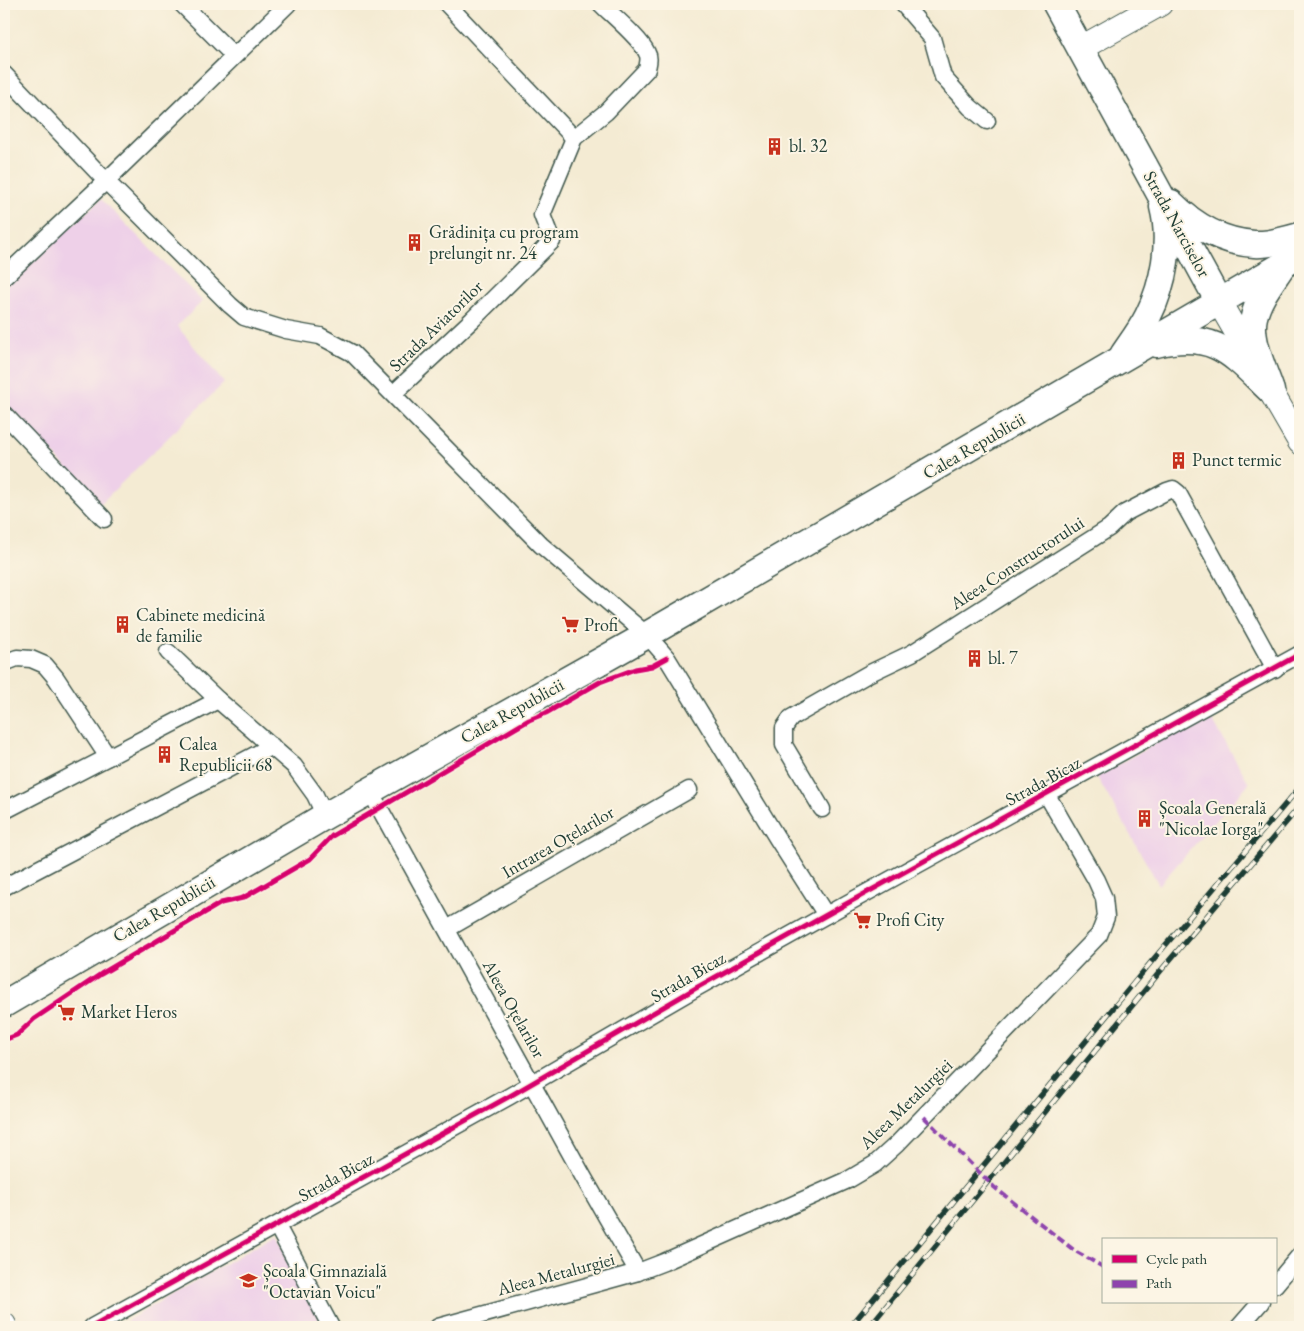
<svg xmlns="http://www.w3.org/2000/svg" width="1304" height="1331" viewBox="0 0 1304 1331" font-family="'EB Garamond',serif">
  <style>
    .built { fill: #eed0e8 }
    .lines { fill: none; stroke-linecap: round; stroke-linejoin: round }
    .street-casing { stroke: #3f574c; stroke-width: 19 }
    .secondary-casing { stroke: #3f574c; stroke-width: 26 }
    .primary-casing { stroke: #3f574c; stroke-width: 29 }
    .street { stroke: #fff; stroke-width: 16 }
    .secondary { stroke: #fff; stroke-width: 24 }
    .primary { stroke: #fff; stroke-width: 26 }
    .rail-casing { stroke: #1f3d34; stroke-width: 5.5 }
    .rail { stroke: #fcf5e5; stroke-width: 4; stroke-dasharray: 11; stroke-linecap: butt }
    .quiet { stroke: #8e44ad; stroke-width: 4; stroke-dasharray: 8 4; stroke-linecap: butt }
    .cycleway-casing { stroke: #fcf5e5; stroke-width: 8 }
    .cycleway { stroke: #d6006c; stroke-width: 5 }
    .labels { text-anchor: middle; stroke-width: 4; stroke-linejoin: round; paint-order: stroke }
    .poi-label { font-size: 18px; fill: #1f3d34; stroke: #fcf5e5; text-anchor: start }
    .street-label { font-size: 18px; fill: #1f3d34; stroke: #fcf5e5 }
  </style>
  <rect width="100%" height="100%" fill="#fcf5e5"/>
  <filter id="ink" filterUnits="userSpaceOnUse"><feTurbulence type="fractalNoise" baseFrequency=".02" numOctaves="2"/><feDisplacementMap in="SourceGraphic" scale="10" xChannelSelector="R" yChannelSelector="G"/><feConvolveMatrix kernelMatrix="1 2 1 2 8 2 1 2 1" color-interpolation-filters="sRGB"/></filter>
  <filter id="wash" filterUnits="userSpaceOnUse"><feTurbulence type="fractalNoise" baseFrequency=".0096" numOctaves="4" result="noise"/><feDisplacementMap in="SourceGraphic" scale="20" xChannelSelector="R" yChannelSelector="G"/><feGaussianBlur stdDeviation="1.12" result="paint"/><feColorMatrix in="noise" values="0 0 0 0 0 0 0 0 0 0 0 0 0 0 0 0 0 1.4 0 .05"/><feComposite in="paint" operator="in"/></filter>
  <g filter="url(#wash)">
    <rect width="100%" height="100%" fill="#f4ebd3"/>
    <g class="built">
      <polygon points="101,199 202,301 204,300 177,326 224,383 100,504 4,401 4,287"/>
      <polygon points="1208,713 1249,783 1159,885 1097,777"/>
      <polygon points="276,1234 327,1327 116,1327"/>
    </g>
  </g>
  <g filter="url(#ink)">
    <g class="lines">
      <defs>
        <g id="street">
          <polyline points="182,4 234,56"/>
          <polyline points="447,4 574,138"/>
          <polyline points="903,4 932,38 943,77 970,107 987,121"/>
          <polyline points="4,74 106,181 230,305 244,317 286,330 320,336 352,353 541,545 647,635 667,658 777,838 826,915"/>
          <polyline points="4,277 106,181 288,4"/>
          <path d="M393,394L472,320L552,241L542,215L574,138L606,112L647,69C648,63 650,58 647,53C641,39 613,16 601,4"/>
          <polyline points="4,414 104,519"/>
          <polyline points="168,652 218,700 294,766 315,795 325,816"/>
          <polyline points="4,663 17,658 31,659 45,665 56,678 108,757"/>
          <polyline points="370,791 584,1178 638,1272"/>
          <polyline points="822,809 784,745 784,728 791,718 868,674 912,653 1109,528 1125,513 1167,491 1173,489 1178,493 1275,669"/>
          <polyline points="4,811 218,700"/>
          <polyline points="4,887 272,746"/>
          <polyline points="447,929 689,790"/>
          <polyline points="277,1226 331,1327"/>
          <polyline points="1275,1285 1300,1255"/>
          <polyline points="92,1327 510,1096 696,988 837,909 1300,654"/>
          <polyline points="438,1327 638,1272 664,1262 848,1180 875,1164 897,1144 1099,935 1106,917 1104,898 1096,880 1047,795"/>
          <polyline points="1239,1327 1261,1302"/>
        </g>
        <g id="secondary">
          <polyline points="1081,48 1160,4"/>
          <polyline points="1219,302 1300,442"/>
          <polyline points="4,1325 5,1327"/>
        </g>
        <g id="primary">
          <polyline points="1056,4 1219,302"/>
          <path d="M1171,203C1193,225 1222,242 1254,244C1269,245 1286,240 1300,236"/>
          <path d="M1156,344C1215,330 1232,354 1271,391"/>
          <path d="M1123,355C1131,343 1141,330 1148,316C1164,284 1172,242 1163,207"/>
          <path d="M1270,388C1263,368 1249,338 1254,317C1258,299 1270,284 1280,269"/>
          <polyline points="4,1004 325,816 647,635 1300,255"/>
        </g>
      </defs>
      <use href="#street" class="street-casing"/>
      <use href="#secondary" class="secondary-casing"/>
      <use href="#primary" class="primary-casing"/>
      <use href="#street" class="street"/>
      <use href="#secondary" class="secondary"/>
      <use href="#primary" class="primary"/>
      <defs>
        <g id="rail">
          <polyline points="850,1327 1152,961 1300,787"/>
          <polyline points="869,1327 1163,968 1300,806"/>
        </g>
      </defs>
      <use href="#rail" class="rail-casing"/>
      <use href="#rail" class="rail"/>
      <polyline class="quiet" points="924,1117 994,1187 1075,1251 1103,1267"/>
      <defs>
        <g id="cycleway">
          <polyline points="4,1040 17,1035 34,1019 101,974 221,903 243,898 310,859 332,836 529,720 546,713 600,682 635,669 652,666 667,658"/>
          <polyline points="92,1327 510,1096 696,988 837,909 1300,654"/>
        </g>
      </defs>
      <use href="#cycleway" class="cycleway-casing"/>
      <use href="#cycleway" class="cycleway"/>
    </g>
  </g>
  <defs>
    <symbol id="building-bare" viewBox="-9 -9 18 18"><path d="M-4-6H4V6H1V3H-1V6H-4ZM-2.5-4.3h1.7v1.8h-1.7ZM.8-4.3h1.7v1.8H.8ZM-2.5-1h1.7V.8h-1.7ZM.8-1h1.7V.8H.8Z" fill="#c8321e" stroke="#fcf5e5" stroke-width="2.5" paint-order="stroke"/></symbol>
    <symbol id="supermarket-bare" viewBox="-9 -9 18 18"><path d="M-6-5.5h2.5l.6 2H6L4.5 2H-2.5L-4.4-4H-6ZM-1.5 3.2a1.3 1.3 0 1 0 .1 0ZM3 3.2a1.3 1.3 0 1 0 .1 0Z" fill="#c8321e" stroke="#fcf5e5" stroke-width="2.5" paint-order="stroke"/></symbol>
    <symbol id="school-bare" viewBox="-9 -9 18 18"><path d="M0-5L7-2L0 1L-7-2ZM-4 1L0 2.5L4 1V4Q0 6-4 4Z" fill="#c8321e" stroke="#fcf5e5" stroke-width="2.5" paint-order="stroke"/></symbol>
  </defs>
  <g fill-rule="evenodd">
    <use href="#building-bare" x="762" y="134" width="25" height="25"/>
    <use href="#building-bare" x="402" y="230" width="25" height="25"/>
    <use href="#building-bare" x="1166" y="448" width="25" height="25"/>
    <use href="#building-bare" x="110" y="612" width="25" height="25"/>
    <use href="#supermarket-bare" x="558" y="612" width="25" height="25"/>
    <use href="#building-bare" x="962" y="646" width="25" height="25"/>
    <use href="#building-bare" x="152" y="742" width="25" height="25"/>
    <use href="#building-bare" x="1132" y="806" width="25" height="25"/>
    <use href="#supermarket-bare" x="850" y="908" width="25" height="25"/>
    <use href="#supermarket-bare" x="54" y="1000" width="25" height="25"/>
    <use href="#school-bare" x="236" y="1268" width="25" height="25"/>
  </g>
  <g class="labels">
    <g class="poi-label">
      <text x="789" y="152">bl. 32</text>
      <text x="429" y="238">Grădinița cu program<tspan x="429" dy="21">prelungit nr. 24</tspan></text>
      <text x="1192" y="466">Punct termic</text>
      <text x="136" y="621">Cabinete medicină<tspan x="136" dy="21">de familie</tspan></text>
      <text x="584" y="631">Profi</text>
      <text x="988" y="664">bl. 7</text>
      <text x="179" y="750">Calea<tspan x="179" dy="21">Republicii 68</tspan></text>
      <text x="1159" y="814">Școala Generală<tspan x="1159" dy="21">"Nicolae Iorga"</tspan></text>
      <text x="876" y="926">Profi City</text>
      <text x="81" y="1018">Market Heros</text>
      <text x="263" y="1277">Școala Gimnazială<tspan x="263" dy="21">"Octavian Voicu"</tspan></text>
    </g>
    <g class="street-label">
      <text transform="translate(1177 224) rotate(61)" y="6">Strada Narciselor</text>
      <text transform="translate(436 326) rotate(-44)" y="6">Strada Aviatorilor</text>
      <text transform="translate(974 446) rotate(-30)" y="6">Calea Republicii</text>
      <text transform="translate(1017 563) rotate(-33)" y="6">Aleea Constructorului</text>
      <text transform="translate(512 711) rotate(-29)" y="6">Calea Republicii</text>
      <text transform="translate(1043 781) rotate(-29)" y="6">Strada Bicaz</text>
      <text transform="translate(558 842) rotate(-30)" y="6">Intrarea Oțelarilor</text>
      <text transform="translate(164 909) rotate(-30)" y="6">Calea Republicii</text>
      <text transform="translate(688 977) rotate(-30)" y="6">Strada Bicaz</text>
      <text transform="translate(514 1009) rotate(61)" y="6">Aleea Oțelarilor</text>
      <text transform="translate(906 1104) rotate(-44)" y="6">Aleea Metalurgiei</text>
      <text transform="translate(336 1177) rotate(-29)" y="6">Strada Bicaz</text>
      <text transform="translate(556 1274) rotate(-15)" y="6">Aleea Metalurgiei</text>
    </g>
  </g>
  <rect width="1304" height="1331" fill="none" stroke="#fcf5e5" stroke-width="20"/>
  <rect x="1102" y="1238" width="175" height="65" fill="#fcf5e5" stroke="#a4ab9e"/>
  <rect x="1112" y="1255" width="25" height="8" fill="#d6006c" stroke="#a4ab9e"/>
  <text x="1146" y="1264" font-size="15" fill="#1f3d34">Cycle path</text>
  <rect x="1112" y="1280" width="25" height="8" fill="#8e44ad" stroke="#a4ab9e"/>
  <text x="1146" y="1288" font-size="15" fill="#1f3d34">Path</text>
</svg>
